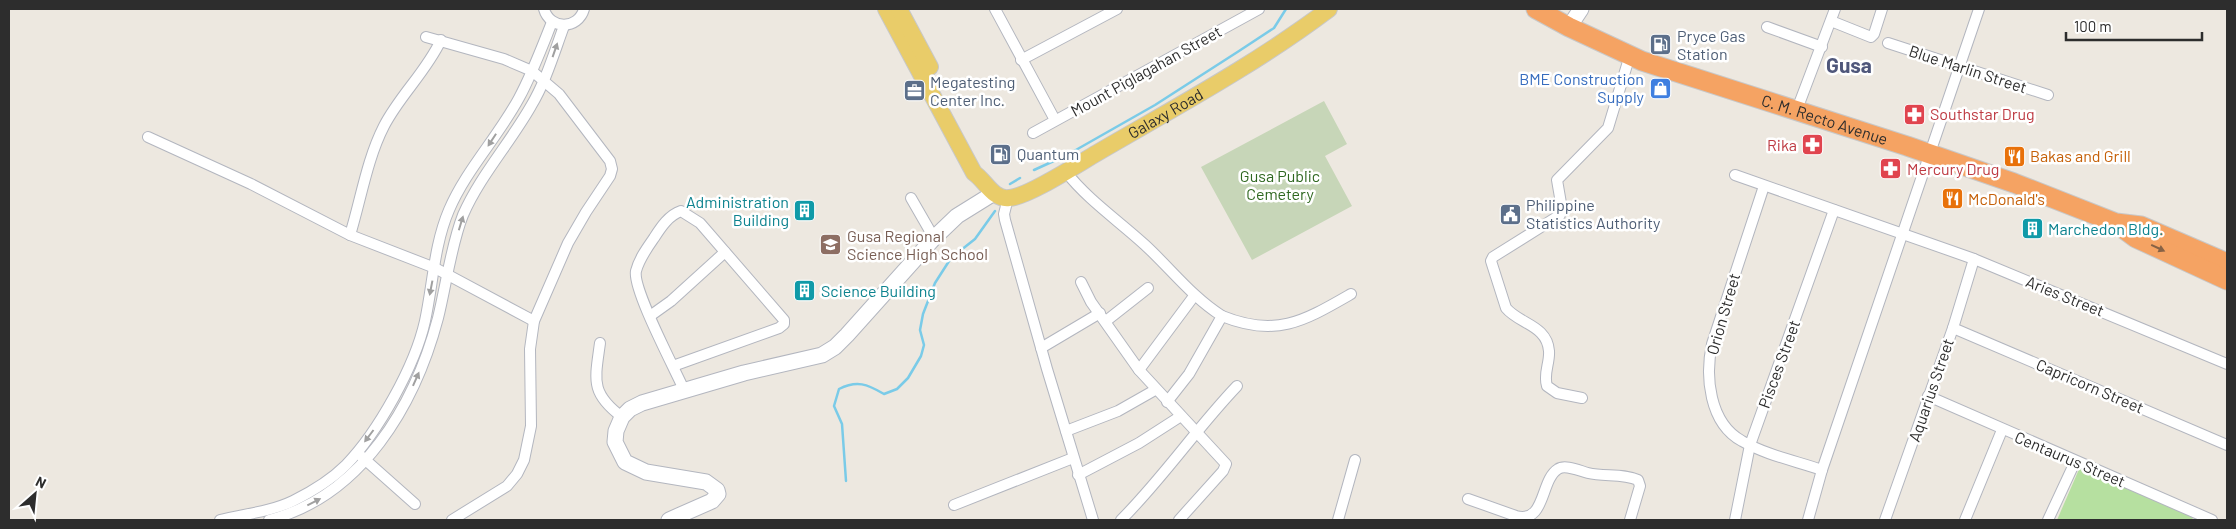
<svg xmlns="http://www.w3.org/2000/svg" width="2236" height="529" viewBox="0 0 2236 529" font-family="Barlow,sans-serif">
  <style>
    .green { fill: #b6e0a0 }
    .cemetery { fill: #c7d6b8 }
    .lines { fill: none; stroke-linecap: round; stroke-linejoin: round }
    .stream { stroke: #7acbe8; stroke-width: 2.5 }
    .street-casing { stroke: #b3b6bf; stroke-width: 12 }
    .secondary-casing { stroke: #b3b6bf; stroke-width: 17 }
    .primary-casing { stroke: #c8c8c8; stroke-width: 18 }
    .highway-casing { stroke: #c8c8c8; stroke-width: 21 }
    .street { stroke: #fff; stroke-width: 10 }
    .secondary { stroke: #fff; stroke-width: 15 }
    .primary { stroke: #e9cc69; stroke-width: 16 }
    .highway { stroke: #f5a363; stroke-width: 19 }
    .oneway { fill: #a0a0a0 }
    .oneway2 { fill: #876245 }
    .labels { text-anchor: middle; stroke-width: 5; stroke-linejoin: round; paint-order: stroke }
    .service-label { font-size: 16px; fill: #4e5e75; stroke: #fff; text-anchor: start }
    .street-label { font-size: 16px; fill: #2d2d2d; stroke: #fff }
    .shop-label { font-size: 16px; fill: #366cbe; stroke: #fff; text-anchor: end }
    .health-label { font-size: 16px; fill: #be3a42; stroke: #fff; text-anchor: start }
    .food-label { font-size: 16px; fill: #c56008; stroke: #fff; text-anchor: start }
    .park-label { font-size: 16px; fill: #2e671f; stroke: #fff }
    .culture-label { font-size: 16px; fill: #0d838f; stroke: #fff; text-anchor: start }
    .education-label { font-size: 16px; fill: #785e54; stroke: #fff; text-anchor: start }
    .district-label { font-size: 21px; font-weight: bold; fill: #4f577b; stroke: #fff }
  </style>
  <rect width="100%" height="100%" fill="#ede8e0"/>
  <polygon class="green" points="2080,467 2194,515 2192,520 2057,520"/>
  <polygon class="cemetery" points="1324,101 1347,144 1325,156 1352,206 1252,260 1201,167"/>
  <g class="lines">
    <g class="stream">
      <polyline points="1034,170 1067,155 1155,105 1239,51 1274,28 1286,9"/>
      <polyline points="1010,184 1020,178"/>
      <path d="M846,481L842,424L834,406L839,389C857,380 867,384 884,394L897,389L908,378L921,356L924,345L920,330L923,314L935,283L951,258L975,239L995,211"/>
    </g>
    <defs>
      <g id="street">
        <path d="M544,9C550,30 578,30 584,9"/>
        <polyline points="995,9 1055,120"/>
        <polyline points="1831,21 1871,37 1874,34 1882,9"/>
        <polyline points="1767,27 1822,47"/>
        <polyline points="426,37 504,59 532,71 559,94 610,161 612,169 610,176 586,212 568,243 534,321 530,349 531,426 524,460 517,474 507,486 452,520"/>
        <polyline points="1888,43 2048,95"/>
        <polyline points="1021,60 1117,9"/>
        <polyline points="1796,112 1835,9"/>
        <polyline points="1033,133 1259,9"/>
        <polyline points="148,137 251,184 350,235 435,268 534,321"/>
        <path d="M1066,172C1088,200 1119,221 1145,245C1171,269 1192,297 1222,316L1189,374L1167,402"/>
        <polyline points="1735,175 1974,259 2227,364"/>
        <path d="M1764,186L1712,344C1705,376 1709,423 1742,441C1766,455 1796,461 1822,470"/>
        <polyline points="911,198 934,238"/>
        <polyline points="1008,198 1004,214 1005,220 1047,369 1093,520"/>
        <path d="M350,235C361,199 367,159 384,126C400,95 426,72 441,40"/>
        <polyline points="1081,282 1091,302 1139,370 1226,464 1223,471 1179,520"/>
        <polyline points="650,316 671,301 725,252"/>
        <path d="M1222,316C1276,338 1304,321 1351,294"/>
        <polyline points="1106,321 1148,288"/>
        <polyline points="1953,328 2227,445"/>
        <path d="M600,343C595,380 590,393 622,417"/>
        <polyline points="1041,348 1100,313"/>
        <path d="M673,366L779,328L784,324V320L700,223L681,211C669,215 661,227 654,238C647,248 639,259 636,271C632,289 676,371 685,392"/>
        <polyline points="1139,370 1194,296"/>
        <polyline points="1928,396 2212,520"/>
        <path d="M1582,398L1557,393L1547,386C1543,374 1550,363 1549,351C1547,325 1519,324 1506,308L1491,261L1493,257L1560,215L1562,209L1557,180L1608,128L1630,55"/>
        <polyline points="1066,431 1118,411 1155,390"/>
        <polyline points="361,456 415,504"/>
        <polyline points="1078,475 1139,443 1181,416"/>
        <path d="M1468,499L1516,516C1546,524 1540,480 1558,469C1565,464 1580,471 1588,473C1604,477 1623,473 1638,480L1640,486L1630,520"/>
        <polyline points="954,505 1073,458"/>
        <path d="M220,520C244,514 270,512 293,501C311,492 331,480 346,465C378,432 415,366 425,321C433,284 434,245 449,210C466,170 498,137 519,98C532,74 542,47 552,22"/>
        <path d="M269,520C362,496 415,405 438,318C446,286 451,245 463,215C480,176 510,143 531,106C546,81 554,53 564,26"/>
        <path d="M1121,520C1163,478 1196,429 1237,386"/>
        <polyline points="1338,520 1355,460"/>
        <polyline points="1735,520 1750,445 1834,210"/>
        <polyline points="1808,520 1822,470 1979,9"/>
        <polyline points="1885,520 1953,328 1974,259"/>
        <polyline points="1965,520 2002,430"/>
        <polyline points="2048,520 2075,462"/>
      </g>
      <g id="secondary">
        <polyline points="1569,27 1581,9"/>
        <polyline points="669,520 712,501 718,494 717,490 706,482 646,472 625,462 615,442 616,431 622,417 630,409 642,403 744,373 822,355 835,347 847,335 934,238 957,216 994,193"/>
      </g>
      <g id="primary">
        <path id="s1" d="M886,9L974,173C985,180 993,200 1009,198C1028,197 1078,164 1097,153C1176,107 1256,64 1329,9"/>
        <polyline points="899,9 930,67"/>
      </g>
      <g id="highway">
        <path id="s2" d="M1536,9L1569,27L1642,61L1907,146L2014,183L2116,223L2141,226L2227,263"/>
        <polyline points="2117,224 2136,238 2227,280"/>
      </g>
    </defs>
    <use href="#street" class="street-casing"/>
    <use href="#secondary" class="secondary-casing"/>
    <use href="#primary" class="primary-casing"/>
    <use href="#highway" class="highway-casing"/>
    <use href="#street" class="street"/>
    <use href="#secondary" class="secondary"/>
    <use href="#primary" class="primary"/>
    <use href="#highway" class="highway"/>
  </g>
  <defs><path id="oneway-solid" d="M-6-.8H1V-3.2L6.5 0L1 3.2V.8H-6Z" transform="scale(1.25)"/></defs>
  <g class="oneway">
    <use href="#oneway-solid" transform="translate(555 50) rotate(-71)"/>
    <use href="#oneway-solid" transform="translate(492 140) rotate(123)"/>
    <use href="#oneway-solid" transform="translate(461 223) rotate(-73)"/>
    <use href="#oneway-solid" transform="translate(431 288) rotate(101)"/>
    <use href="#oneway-solid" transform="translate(416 379) rotate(-66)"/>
    <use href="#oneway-solid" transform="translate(369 436) rotate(127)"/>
    <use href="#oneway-solid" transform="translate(314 502) rotate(-27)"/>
  </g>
  <use class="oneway2" href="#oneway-solid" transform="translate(2158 248) rotate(25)"/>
  <defs>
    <symbol id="fuel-square" viewBox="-11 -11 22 22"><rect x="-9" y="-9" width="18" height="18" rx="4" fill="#5c6f8a" stroke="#fff"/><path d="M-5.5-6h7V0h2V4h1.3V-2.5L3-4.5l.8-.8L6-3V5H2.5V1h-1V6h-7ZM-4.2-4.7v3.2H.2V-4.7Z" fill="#fff"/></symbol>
    <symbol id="shop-square" viewBox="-11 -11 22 22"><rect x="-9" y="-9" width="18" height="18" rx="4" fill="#3f7fe0" stroke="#fff"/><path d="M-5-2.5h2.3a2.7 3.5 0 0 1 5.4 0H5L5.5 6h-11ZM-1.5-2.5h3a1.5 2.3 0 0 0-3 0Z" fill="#fff"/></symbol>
    <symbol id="office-square" viewBox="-11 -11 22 22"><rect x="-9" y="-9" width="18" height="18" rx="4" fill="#5c6f8a" stroke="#fff"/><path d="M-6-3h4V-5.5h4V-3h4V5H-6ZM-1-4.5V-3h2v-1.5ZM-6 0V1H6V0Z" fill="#fff"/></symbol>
    <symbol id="pharmacy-square" viewBox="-11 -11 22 22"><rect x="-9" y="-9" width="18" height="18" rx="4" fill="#e0444e" stroke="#fff"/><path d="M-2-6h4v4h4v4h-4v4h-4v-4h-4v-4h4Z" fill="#fff"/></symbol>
    <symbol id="restaurant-square" viewBox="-11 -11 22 22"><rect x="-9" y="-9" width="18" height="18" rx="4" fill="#e8710a" stroke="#fff"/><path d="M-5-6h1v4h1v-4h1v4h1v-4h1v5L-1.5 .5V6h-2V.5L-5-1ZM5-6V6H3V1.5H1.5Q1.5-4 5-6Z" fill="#fff"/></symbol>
    <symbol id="building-square" viewBox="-11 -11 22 22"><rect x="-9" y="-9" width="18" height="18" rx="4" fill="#0f9aa8" stroke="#fff"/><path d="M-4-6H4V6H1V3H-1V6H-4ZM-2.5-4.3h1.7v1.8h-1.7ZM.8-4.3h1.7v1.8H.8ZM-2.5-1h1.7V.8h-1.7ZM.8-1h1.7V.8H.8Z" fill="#fff"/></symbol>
    <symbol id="civic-square" viewBox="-11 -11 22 22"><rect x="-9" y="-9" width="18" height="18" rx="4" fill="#5c6f8a" stroke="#fff"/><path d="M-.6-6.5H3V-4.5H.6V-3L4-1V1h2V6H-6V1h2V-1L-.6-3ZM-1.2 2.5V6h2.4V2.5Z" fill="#fff"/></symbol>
    <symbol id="school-square" viewBox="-11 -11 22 22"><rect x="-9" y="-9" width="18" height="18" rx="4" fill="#8d6e63" stroke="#fff"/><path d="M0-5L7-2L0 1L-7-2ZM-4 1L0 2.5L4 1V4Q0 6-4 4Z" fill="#fff"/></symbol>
  </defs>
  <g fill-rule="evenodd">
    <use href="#fuel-square" x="1648" y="32" width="25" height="25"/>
    <use href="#shop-square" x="1648" y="76" width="25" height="25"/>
    <use href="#office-square" x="902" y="78" width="25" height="25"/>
    <use href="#pharmacy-square" x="1902" y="102" width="25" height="25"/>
    <use href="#pharmacy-square" x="1800" y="132" width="25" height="25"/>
    <use href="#fuel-square" x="988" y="142" width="25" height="25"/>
    <use href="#restaurant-square" x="2002" y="144" width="25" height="25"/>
    <use href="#pharmacy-square" x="1878" y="156" width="25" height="25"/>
    <use href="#restaurant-square" x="1940" y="186" width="25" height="25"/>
    <use href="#building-square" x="792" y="198" width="25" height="25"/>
    <use href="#civic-square" x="1498" y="202" width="25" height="25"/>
    <use href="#building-square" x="2020" y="216" width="25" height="25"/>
    <use href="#school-square" x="818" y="232" width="25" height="25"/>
    <use href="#building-square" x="792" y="278" width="25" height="25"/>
  </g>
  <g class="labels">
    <g class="service-label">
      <text x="1677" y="42">Pryce Gas<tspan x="1677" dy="18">Station</tspan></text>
      <text x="930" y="88">Megatesting<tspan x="930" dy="18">Center Inc.</tspan></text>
      <text x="1017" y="160">Quantum</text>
      <text x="1526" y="211">Philippine<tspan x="1526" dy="18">Statistics Authority</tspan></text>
    </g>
    <g class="street-label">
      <text transform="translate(1968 69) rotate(18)" y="6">Blue Marlin Street</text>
      <text transform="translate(1146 71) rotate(-29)" y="6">Mount Piglagahan Street</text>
      <text dy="6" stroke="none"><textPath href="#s1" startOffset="409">Galaxy Road</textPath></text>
      <text dy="6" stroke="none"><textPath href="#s2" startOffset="310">C. M. Recto Avenue</textPath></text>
      <text transform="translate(2065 296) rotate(22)" y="6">Aries Street</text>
      <text transform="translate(1723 314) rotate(-74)" y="6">Orion Street</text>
      <text transform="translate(1779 364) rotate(-70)" y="6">Pisces Street</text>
      <text transform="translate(2090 386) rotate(23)" y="6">Capricorn Street</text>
      <text transform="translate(1931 390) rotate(-71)" y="6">Aquarius Street</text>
      <text transform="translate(2070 459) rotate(23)" y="6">Centaurus Street</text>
    </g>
    <g class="shop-label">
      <text x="1644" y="85">BME Construction<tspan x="1644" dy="18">Supply</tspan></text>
    </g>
    <g class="health-label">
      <text x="1930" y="120">Southstar Drug</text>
      <text x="1797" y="151" text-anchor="end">Rika</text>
      <text x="1907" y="175">Mercury Drug</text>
    </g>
    <g class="food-label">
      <text x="2030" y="162">Bakas and Grill</text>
      <text x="1968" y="205">McDonald's</text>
    </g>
    <g class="park-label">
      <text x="1280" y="182">Gusa Public<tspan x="1280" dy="18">Cemetery</tspan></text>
    </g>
    <g class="culture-label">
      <text x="789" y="208" text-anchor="end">Administration<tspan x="789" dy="18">Building</tspan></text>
      <text x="2048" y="235">Marchedon Bldg.</text>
      <text x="821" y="297">Science Building</text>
    </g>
    <g class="education-label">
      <text x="847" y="242">Gusa Regional<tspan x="847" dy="18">Science High School</tspan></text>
    </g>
    <g class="district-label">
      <text x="1849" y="73">Gusa</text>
    </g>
  </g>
  <rect width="2236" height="529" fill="none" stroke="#2d2d2d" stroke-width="20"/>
  <g transform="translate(35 494) rotate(27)" stroke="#ffffff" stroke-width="4" paint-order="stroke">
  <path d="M0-4L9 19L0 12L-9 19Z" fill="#2d2d2d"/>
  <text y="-8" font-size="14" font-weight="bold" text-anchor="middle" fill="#2d2d2d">N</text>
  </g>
  <path d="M2066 32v8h136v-8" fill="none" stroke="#2d2d2d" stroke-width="2.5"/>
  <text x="2074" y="32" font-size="15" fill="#2d2d2d" stroke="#ffffff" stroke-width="4" paint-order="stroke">100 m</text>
</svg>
